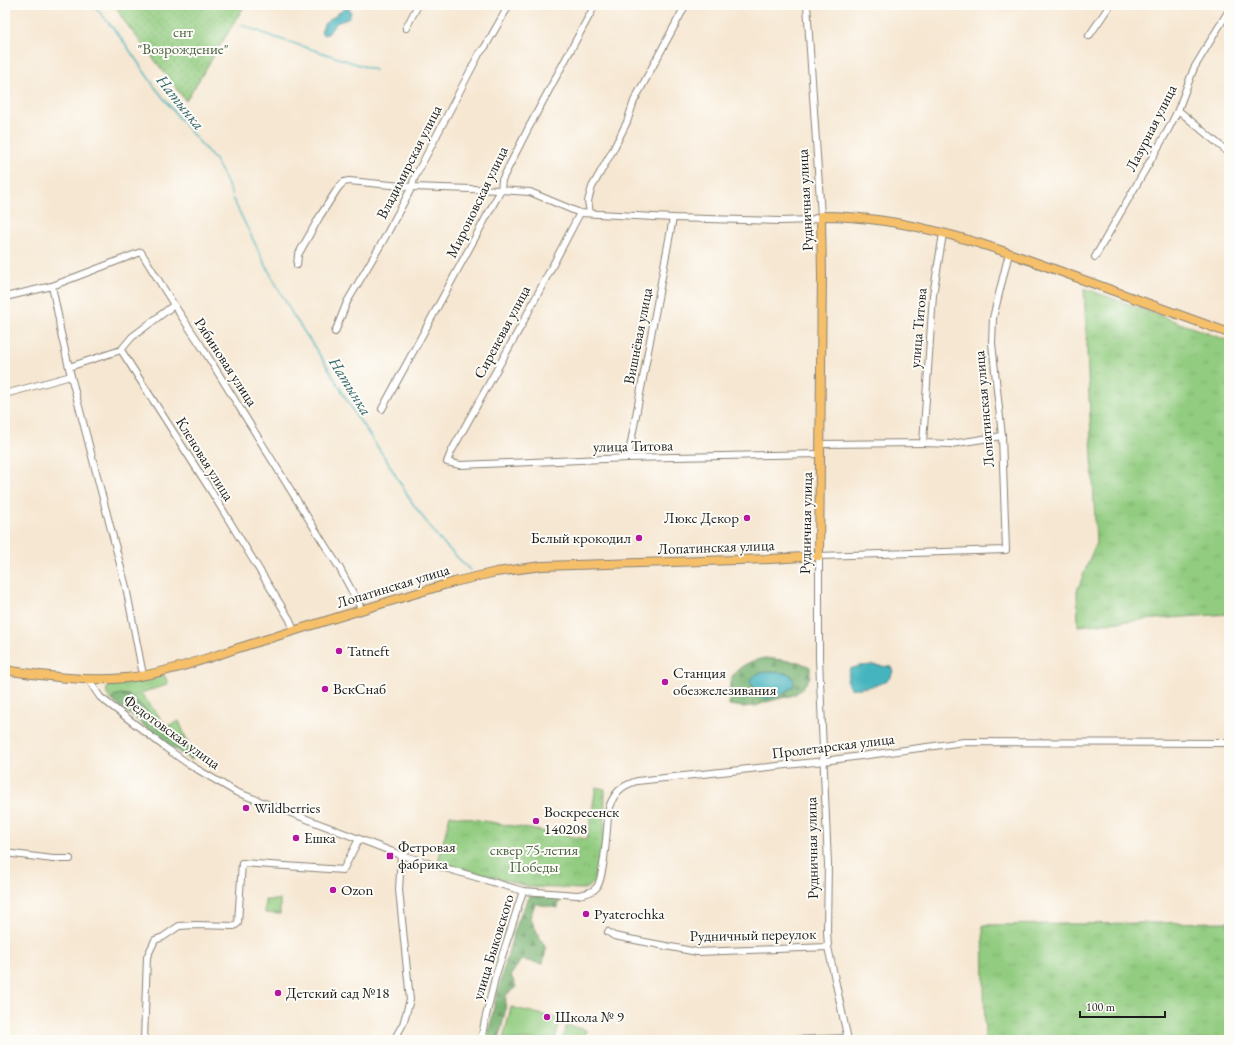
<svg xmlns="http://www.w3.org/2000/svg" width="1234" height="1045" viewBox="0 0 1234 1045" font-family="'EB Garamond',serif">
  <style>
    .grass { fill: url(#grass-tufts); stroke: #57744e }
    .forest { fill: url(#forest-firs); stroke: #486645; fill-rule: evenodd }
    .park { fill: url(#park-crowns); stroke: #57744e }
    .garden { fill: url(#garden-dots); stroke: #57744e }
    .pitch { fill: #92cc80; stroke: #57744e }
    .water { fill: #45b4be; stroke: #30686d }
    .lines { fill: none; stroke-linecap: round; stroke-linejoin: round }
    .stream { stroke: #45b4be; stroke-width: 1.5 }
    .minor-casing { stroke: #898277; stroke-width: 8 }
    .major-casing { stroke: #898277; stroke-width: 10 }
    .minor { stroke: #fff; stroke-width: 6 }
    .major { stroke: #f6c06b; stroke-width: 8 }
    .poi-dot { fill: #b5179e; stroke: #fdfcf7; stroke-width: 1.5 }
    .labels { text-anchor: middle; stroke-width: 4; stroke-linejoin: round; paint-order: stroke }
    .park-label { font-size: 15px; fill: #4b6244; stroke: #fdfcf7 }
    .street-label { font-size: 15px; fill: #1c1c1c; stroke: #fdfcf7 }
    .poi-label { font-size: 15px; fill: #1c1c1c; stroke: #fdfcf7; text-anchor: start }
    .water-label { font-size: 16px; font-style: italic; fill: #2e6065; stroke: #fdfcf7 }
  </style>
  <defs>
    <pattern id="grass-tufts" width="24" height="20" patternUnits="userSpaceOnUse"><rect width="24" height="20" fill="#92cc80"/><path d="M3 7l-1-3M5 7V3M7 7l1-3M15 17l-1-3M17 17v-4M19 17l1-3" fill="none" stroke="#7daf6e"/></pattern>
    <pattern id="forest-firs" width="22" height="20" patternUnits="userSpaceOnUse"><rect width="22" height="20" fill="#75b06e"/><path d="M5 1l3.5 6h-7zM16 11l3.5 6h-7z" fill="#5f8e5a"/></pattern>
    <pattern id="park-crowns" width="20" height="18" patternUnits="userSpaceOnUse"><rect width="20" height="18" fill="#92cc80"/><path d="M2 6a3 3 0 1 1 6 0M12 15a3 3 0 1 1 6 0" fill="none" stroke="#7daf6e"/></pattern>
    <pattern id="garden-dots" width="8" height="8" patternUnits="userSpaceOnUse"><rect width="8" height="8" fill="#92cc80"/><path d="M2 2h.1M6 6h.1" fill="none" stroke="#7daf6e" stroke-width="1.8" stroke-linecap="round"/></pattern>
  </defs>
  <rect width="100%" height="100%" fill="#fdfcf7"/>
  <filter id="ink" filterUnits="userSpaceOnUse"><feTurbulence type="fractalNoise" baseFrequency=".025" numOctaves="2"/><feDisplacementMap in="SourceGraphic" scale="8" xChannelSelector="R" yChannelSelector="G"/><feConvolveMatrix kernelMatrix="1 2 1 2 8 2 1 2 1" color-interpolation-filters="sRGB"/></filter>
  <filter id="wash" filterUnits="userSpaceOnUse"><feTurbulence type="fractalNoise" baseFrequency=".012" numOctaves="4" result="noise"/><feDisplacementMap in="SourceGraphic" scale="16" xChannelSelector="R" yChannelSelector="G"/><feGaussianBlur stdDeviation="0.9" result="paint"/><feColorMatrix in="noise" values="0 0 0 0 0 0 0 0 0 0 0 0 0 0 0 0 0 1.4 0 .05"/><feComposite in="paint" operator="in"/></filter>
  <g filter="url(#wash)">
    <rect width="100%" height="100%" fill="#f6e7d2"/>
    <g class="grass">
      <polygon points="1084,288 1229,341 1229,614 1139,620 1078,626 1077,591 1096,543"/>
      <path d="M164,675L168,683L167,685L141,693L167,726L179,721L189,745C183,735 171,731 162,724C150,715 141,703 128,695L113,699L114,702C109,698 105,695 107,688L114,684Z"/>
      <polygon points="1229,922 1229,1040 985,1040 983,925"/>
    </g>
    <g class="forest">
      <path d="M765,658L799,662L810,667V677L802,689L794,695L766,702L756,706L743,707L729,705C729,698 729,685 731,679C737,666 752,660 765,658ZM771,671L790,674L779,696L763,699L759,696L757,674Z"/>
      <polygon points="121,694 128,695 136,700 147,712 162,725 178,734 187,741 189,745 193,757 192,760 186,757 167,744 114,702 113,699 114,696"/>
      <polygon points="530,896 560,898 558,908 535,904 530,918 546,949 543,964 521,960 511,975 516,987 506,995 505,1012 499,1040 487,1040 496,997 517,921"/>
    </g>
    <g class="park">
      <polygon points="596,787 605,789 604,834 598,880 585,889 531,887 438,862 450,815 587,839"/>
      <polygon points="265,900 280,900 280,914 265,913"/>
    </g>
    <polygon class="garden" points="115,5 245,5 186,101 122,18"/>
    <g class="pitch">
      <polygon points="511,1007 560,1019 555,1040 503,1040"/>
      <polygon points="568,1025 586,1030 586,1032 584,1040 562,1040 566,1027"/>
    </g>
    <g class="water">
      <path d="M348,8L351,11C350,23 342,19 337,23C333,26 331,31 328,34L323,35L321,33L324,24L344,9Z"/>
      <path d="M872,665L891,667L893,671L891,677C887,681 881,684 877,685C872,686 854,690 850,688C845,684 848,674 850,669L859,666Z"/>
      <polygon points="771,671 790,674 794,680 793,687 779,696 763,699 759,696 759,691 751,684 750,679 757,674"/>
    </g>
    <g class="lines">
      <g class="stream">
        <polyline points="94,5 124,42 154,86 187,128 215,160 223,174 232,195"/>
        <polyline points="242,25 271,36 375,70"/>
        <polyline points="233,199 265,264 293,315 327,366 354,412 387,461 411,501 439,539 471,571"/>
      </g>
    </g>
  </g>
  <g filter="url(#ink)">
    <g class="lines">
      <defs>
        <g id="minor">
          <polyline points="406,28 418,5"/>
          <polyline points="1089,36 1110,5"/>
          <polyline points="1178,110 1229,153"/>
          <polyline points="580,213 521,326 451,452 447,462 460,465 628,458 821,454"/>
          <polyline points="590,213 588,201 592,187 613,150 627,122 634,101 683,10"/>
          <polyline points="1095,257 1168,130 1178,110 1194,68 1229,10"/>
          <polyline points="297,265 298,255 320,216 338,188 344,182 349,181 412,187 501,190 530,192 580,213 673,218 780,221 811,220 821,216 807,5"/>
          <polyline points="52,286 59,320 60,329 71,376 126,587 143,675"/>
          <polyline points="5,297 52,286 141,252 174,305 202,347 326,547 339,567 362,610"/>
          <polyline points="335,332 347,302 383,241 412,187 414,179 479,54 485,47 509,5"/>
          <polyline points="121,350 132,337 174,305"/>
          <polyline points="69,367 121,350 211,491 290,620 294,631"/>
          <polyline points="5,394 71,376"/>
          <polyline points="382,409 501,190 502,180 529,127 595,5"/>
          <polyline points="923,443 951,444 1002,436"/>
          <polyline points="821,444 923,443 933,295 943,234"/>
          <polyline points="628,458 673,218"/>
          <path d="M89,679L94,688L100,697L166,748L190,765L236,792L401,855L523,891L577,895C584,894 592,893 597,887C605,875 607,823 609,807C615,792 621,786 637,781L824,761L964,742L1229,743"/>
          <polyline points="5,853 53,859 70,859"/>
          <polyline points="608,932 614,936 697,952 828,947"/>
          <polyline points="144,1040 147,957 155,940 163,937 179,926 195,925 234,926 238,923 242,863 343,870 359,839"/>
          <polyline points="394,1040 403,1024 410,1000 399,890 401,855"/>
          <polyline points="481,1040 485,1020 495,978 523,891"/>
          <polyline points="790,1040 847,1038"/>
          <polyline points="848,1040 828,947 827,931 828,864 819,658 819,556 1006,550 1002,436 992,343 993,318 1009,253"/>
        </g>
        <path id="major" d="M5,670C45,676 86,682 126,678C167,674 212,656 251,644C319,623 386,602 454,582L496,572L542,566L770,559L819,556L822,275L821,216C911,216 998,248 1081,279C1130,297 1180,315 1229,333"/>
      </defs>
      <use href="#minor" class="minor-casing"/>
      <use href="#major" class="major-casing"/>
      <use href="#minor" class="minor"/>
      <use href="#major" class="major"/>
    </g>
  </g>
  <g class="poi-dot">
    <circle cx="747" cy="518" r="4"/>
    <circle cx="639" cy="538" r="4"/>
    <circle cx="339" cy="651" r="4"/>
    <circle cx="665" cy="682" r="4"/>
    <circle cx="325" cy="689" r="4"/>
    <circle cx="246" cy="808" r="4"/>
    <circle cx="536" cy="821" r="4"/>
    <circle cx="296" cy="838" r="4"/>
    <rect x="386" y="852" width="8" height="8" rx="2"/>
    <circle cx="333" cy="890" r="4"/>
    <circle cx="586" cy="914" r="4"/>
    <circle cx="278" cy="993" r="4"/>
    <circle cx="547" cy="1017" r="4"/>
  </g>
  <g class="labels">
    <g class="park-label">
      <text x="183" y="37">снт<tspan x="183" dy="17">"Возрождение"</tspan></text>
      <text x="534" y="855">сквер 75-летия<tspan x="534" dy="17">Победы</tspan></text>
    </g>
    <g class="street-label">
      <text transform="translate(1151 128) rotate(-63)" y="5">Лазурная улица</text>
      <text transform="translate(409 162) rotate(-63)" y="5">Владимирская улица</text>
      <text transform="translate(805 200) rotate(-93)" y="5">Рудничная улица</text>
      <text transform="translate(477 202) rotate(-64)" y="5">Мироновская улица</text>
      <text transform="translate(918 328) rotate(-85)" y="5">улица Титова</text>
      <text transform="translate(502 332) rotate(-62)" y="5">Сиреневая улица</text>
      <text transform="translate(638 336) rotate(-79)" y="5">Вишнёвая улица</text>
      <text transform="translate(226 362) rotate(57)" y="5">Рябиновая улица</text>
      <text transform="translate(984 409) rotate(-95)" y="5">Лопатинская улица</text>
      <text transform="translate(633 446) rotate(-1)" y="5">улица Титова</text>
      <text transform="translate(205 459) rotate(58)" y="5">Кленовая улица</text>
      <text transform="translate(806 523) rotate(-89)" y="5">Рудничная улица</text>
      <text transform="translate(716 547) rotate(-2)" y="5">Лопатинская улица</text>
      <text transform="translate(393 586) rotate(-17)" y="5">Лопатинская улица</text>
      <text transform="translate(172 732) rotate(36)" y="5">Федотовская улица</text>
      <text transform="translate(833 746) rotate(-7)" y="5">Пролетарская улица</text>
      <text transform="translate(812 848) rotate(-91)" y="5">Рудничная улица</text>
      <text transform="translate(753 935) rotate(-1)" y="5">Рудничный переулок</text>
      <text transform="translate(493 947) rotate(-73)" y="5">улица Быковского</text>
    </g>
    <g class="poi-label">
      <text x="739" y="523" text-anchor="end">Люкс Декор</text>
      <text x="631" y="543" text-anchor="end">Белый крокодил</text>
      <text x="347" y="656">Tatneft</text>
      <text x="673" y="678">Станция<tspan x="673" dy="17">обезжелезивания</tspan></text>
      <text x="333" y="694">ВскСнаб</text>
      <text x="254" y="813">Wildberries</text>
      <text x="544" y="817">Воскресенск<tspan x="544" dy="17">140208</tspan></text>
      <text x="304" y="843">Ешка</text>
      <text x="398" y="852">Фетровая<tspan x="398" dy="17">фабрика</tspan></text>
      <text x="341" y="895">Ozon</text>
      <text x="594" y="919">Pyaterochka</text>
      <text x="286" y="998">Детский сад №18</text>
      <text x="555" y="1022">Школа № 9</text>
    </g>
    <g class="water-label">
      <text transform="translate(181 102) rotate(51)" y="6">Натынка</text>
      <text transform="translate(351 386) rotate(58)" y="6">Натынка</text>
    </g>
  </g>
  <rect width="1234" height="1045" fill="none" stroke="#fdfcf7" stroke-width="20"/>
  <path d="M1080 1011v6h85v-6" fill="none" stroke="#1c1c1c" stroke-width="2"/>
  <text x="1086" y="1011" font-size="12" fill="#1c1c1c" stroke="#fdfcf7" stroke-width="3" paint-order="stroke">100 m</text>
</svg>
